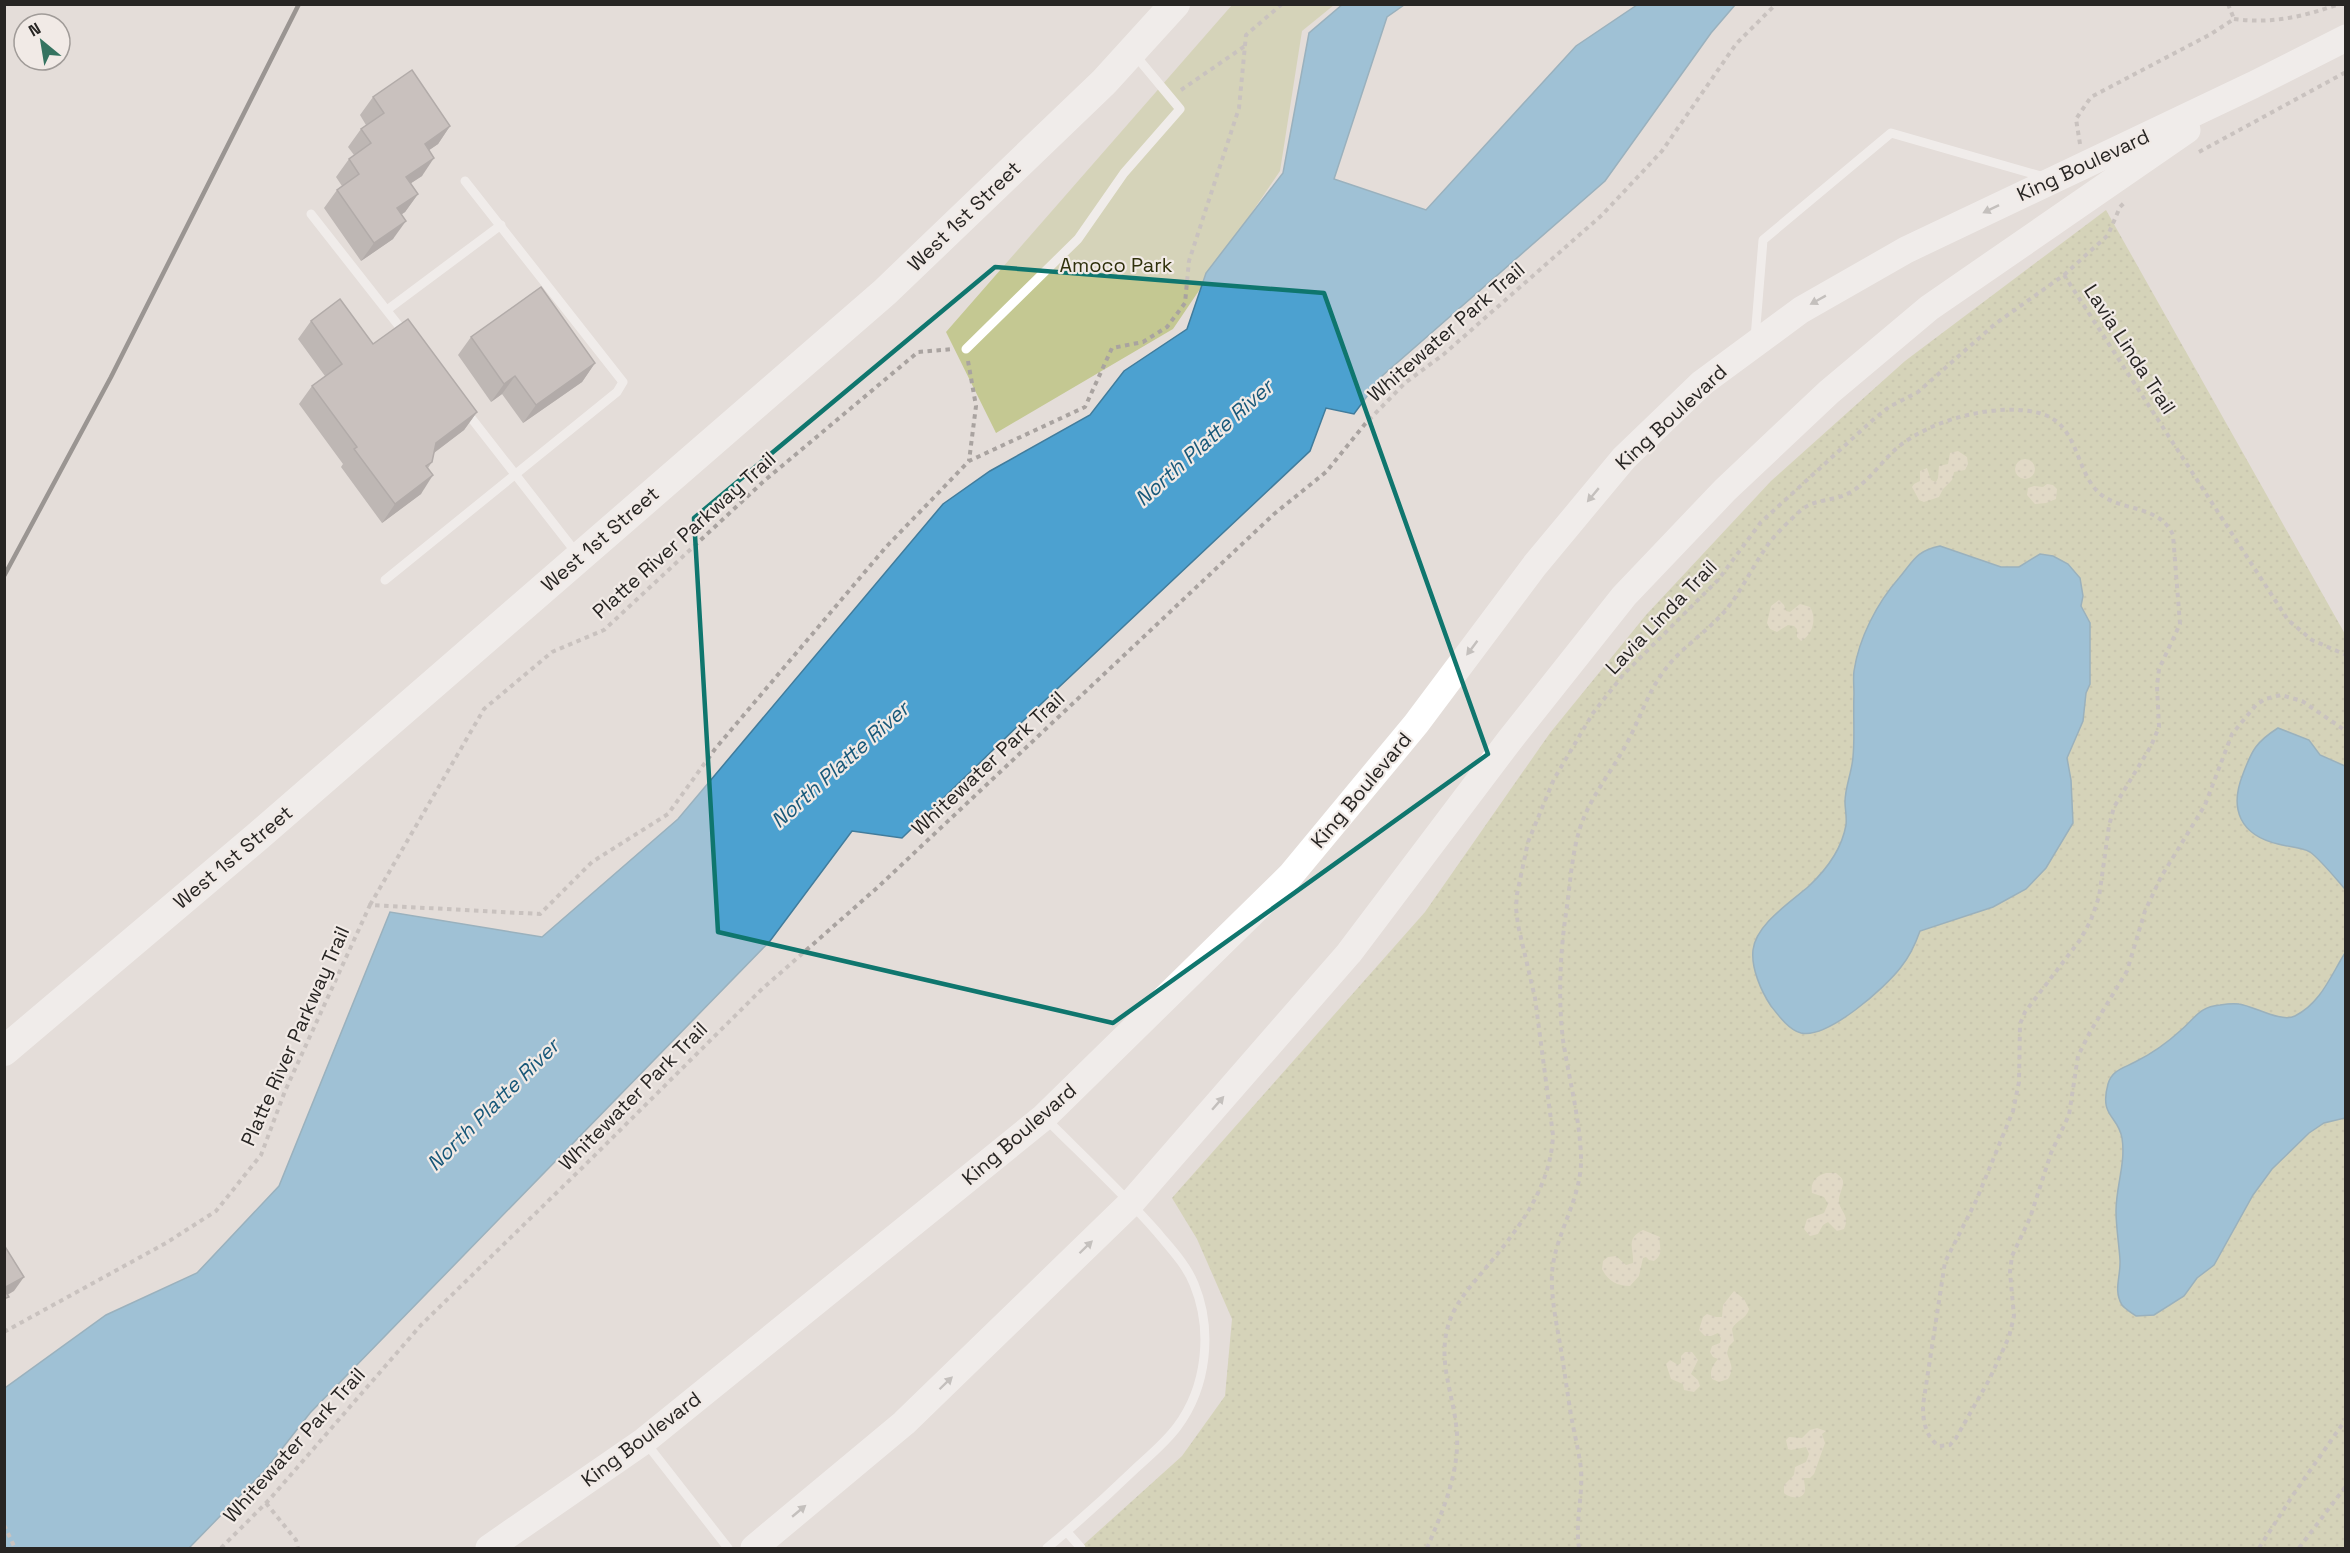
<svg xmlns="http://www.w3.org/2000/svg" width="2350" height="1553" viewBox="0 0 2350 1553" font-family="'Space Grotesk',sans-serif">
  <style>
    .grass { fill: url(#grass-dots) }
    .sand { fill: url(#sand-dots) }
    .park { fill: #c4c892 }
    .water { fill: #4ca1d0; stroke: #417c9c; stroke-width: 1.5 }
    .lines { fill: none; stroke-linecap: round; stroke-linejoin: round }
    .path { stroke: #a9a3a0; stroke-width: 4; stroke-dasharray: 4.5 4.5; stroke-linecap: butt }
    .lane { stroke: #fff; stroke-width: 9 }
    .secondary { stroke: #fff; stroke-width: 27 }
    .primary { stroke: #fff; stroke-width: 30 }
    .rail { stroke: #413e3c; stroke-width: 4.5 }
    .wall { fill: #908a88 }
    .shaded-wall { fill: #76706f }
    .building { fill: #a8a09e; stroke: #76706f; stroke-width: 1.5 }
    .oneway { fill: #9e9d9c }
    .marked { fill: none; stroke: #0f766e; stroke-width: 4.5; stroke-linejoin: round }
    .labels { text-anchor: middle; stroke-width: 4.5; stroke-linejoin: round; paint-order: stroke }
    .street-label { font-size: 20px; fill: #272523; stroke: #f1eae6 }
    .park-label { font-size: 20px; fill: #2f300b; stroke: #f1eae6 }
    .water-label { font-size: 21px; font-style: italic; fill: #185879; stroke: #f1eae6 }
  </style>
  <defs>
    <pattern id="grass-dots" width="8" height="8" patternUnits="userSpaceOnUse" patternTransform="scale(1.5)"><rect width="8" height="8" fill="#c4c892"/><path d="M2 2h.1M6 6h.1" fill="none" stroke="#a8ac7e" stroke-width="1.8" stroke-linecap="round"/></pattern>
    <pattern id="sand-dots" width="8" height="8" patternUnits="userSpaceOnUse" patternTransform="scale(1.5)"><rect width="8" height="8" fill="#ded5b0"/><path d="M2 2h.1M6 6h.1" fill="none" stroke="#beb797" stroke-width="1.8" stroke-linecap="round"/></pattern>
  </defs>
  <rect width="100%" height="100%" fill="#e4ddd9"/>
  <polygon class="grass" points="2106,210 2345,634 2345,1548 1080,1548 1182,1456 1225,1396 1232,1319 1197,1239 1172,1198 1425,912 1550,733 1646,615 1771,481 1905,361"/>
  <g class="sand">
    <polygon points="1958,451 1967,457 1968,464 1965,470 1954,472 1952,480 1943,489 1939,497 1924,502 1919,500 1912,487 1914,484 1920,481 1920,471 1927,468 1931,480 1936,482 1938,478 1939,466 1948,464 1950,453"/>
    <circle cx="2025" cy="469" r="10"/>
    <polygon points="2047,484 2053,485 2057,489 2056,499 2046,503 2035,504 2027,495 2028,488 2034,486 2043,487"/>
    <path d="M1779,600L1784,605L1786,611L1790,612L1800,604L1810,607C1817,618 1813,635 1801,641L1797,637V629L1794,626L1788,625L1777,632L1770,629L1767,623L1771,606Z"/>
    <path d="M1826,1173H1836C1839,1176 1842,1177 1843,1181C1844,1189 1836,1197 1840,1206C1844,1215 1849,1218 1844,1229L1837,1231L1828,1222L1823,1225L1818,1234L1810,1236L1804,1229L1807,1219L1824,1213L1828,1204L1824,1197L1812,1193C1810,1182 1816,1176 1826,1173Z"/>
    <path d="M1643,1230L1660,1237C1658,1246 1665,1253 1654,1261L1649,1260L1646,1257L1643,1258L1639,1276L1630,1286C1617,1286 1608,1281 1602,1269L1603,1261L1608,1257L1616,1256L1626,1265L1633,1263C1634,1248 1625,1239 1643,1230Z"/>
    <path d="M1734,1291L1744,1299L1749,1309C1746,1320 1736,1320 1732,1329L1734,1341L1729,1346L1727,1353C1730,1363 1735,1368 1728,1379L1719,1382L1712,1379C1709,1371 1713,1365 1718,1359L1713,1357L1710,1352L1712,1346L1720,1343L1721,1338L1718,1333L1711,1336H1705L1699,1330L1703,1317L1707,1314L1716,1317H1722L1723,1305Z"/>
    <polygon points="1685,1352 1692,1352 1698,1360 1691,1374 1698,1380 1700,1386 1694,1392 1684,1390 1683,1384 1671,1379 1666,1364 1670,1360 1678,1365 1681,1363 1681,1356"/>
    <path d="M1817,1428L1826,1431L1822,1434L1825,1443L1814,1474L1810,1478H1804C1804,1482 1805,1485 1805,1489C1805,1501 1789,1498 1784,1493V1485L1794,1475L1795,1467L1806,1462L1809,1454L1806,1447L1791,1450L1788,1449L1786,1440L1789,1437L1802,1438L1810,1430Z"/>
  </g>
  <polygon class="park" points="1232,5 1334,5 1302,31 1280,171 1173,329 996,433 946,332"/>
  <g class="water">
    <polygon points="1343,4 1404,5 1387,17 1334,179 1426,210 1576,46 1637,5 1735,5 1711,33 1605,181 1382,376 1354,414 1326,408 1310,451 1024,720 902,838 852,831 770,941 310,1413 266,1469 189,1548 5,1548 5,1388 106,1315 197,1273 279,1186 390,912 542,937 678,819 943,504 990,471 1090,415 1124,371 1187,329 1206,273 1283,173 1309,33"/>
    <path d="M1940,546L2001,567H2019L2040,554L2053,556L2068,564L2080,578L2083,596L2081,606L2090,623V684L2086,693L2083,721L2067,758L2071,780L2073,823L2046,868L2026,889L1993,907L1920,931C1915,945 1910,956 1901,967C1886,987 1828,1039 1801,1033C1789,1030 1778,1015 1771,1006C1761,991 1751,968 1753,950C1756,924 1791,902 1809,886C1826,870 1842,848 1846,825C1847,817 1845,809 1845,802C1845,787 1852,772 1853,757C1855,736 1853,715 1854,694C1854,686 1853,678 1854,671C1859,638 1877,603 1899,578C1914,560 1916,551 1940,546Z"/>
    <path d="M2278,728L2309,740L2320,755L2345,766V889C2337,880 2319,858 2310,852C2301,847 2288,847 2278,844C2240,835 2229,809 2243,774C2252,750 2256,742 2278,728Z"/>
    <path d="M2345,953V1118L2324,1123L2309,1133L2272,1169L2253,1195L2214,1265L2197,1278L2184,1296L2154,1315L2136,1316C2132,1313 2125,1309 2122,1305C2113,1290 2121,1276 2120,1260C2119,1244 2116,1227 2116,1211C2116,1186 2126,1163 2122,1138C2118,1115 2099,1117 2108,1084C2112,1070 2124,1068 2135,1062C2151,1054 2167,1043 2180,1031C2195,1019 2198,1007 2220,1005C2226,1004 2233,1003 2239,1004C2254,1006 2281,1023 2295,1016C2321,1003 2331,975 2345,953Z"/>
  </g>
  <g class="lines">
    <g class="path">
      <polyline points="2228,4 2234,19"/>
      <path d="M2234,19C2271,24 2303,17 2339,4"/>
      <polyline points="1181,90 1245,46"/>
      <polyline points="2080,144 2076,119 2091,97 2211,34 2234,19"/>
      <polyline points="2199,152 2346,72"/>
      <polyline points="2064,275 2108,235 2120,207 2124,203"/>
      <polyline points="968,361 976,406 969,461"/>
      <polyline points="370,905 484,709 552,652 604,630 764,481 918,352 953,349"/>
      <polyline points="4,1332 166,1243 216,1211 261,1155 285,1091 370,905 540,914 592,862 668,814 715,749 886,547 969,461 1085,407 1112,348 1143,342 1167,327 1185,303 1189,261 1239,108 1246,35 1282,4"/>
      <polyline points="266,1503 296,1540 298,1548"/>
      <polyline points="4,1525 15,1548"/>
      <polyline points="221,1548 269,1500 421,1325 583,1167 761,990 878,887 1274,514 1326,472 1365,424 1405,383 1444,354 1602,215 1662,151 1736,44 1776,4"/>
      <path d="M1427,1548C1442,1513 1459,1474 1457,1435C1455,1396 1436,1362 1449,1323C1455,1303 1471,1286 1484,1270C1517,1231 1551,1188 1553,1135L1535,998L1518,925L1516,908L1517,894L1528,842L1554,779L1593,713L1623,675L1718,580L1761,522L1875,418L1889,407L1918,392L1995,324L2064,275L2288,620L2312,640L2346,655"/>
      <path d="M1579,1548C1575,1522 1583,1496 1581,1469C1579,1451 1574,1433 1571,1415C1567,1391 1564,1367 1560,1344C1556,1321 1551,1297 1552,1273C1555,1233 1582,1199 1581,1158C1580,1119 1569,1079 1563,1040C1558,999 1560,954 1566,913C1570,887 1571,861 1578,835C1587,799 1614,770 1630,737C1644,709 1650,686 1672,661C1689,642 1713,627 1729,606C1742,589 1751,570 1763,552C1772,537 1787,523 1800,511C1814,498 1834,502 1851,492C1869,481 1881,462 1897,448C1930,420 1996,402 2039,413C2079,423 2074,469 2099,493C2121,512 2159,504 2173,535L2180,624L2159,669L2157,686L2159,727L2151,746L2114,807L2109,826L2099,897L2091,920L2080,940L2025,1012L2020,1024L2019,1082L2013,1111L1976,1201L1945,1262L1923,1405C1923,1421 1925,1436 1939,1446L1950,1445L1956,1438L1989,1380L2009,1337L2014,1316L2010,1272L2012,1256L2030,1218L2051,1153L2069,1115L2078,1056L2090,1032L2127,971L2145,911L2161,877L2205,805L2232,734L2256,705L2265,699L2281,695L2302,701L2346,731"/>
      <polyline points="2259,1548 2293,1495 2346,1419"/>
      <polyline points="2299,1548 2346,1486"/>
    </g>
    <g class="lane">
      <polyline points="311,214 406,335"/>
      <polyline points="387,310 501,225"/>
      <polyline points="1755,338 1763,240 1891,133 2044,177"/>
      <polyline points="966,349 1078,239 1124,173 1180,109 1135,55"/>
      <polyline points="465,410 578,555"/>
      <polyline points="385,580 617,392 623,382 465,181"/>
      <path d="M1045,1118C1083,1156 1122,1192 1157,1232C1170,1248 1186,1264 1194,1284C1213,1330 1207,1387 1177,1427C1165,1443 1149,1456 1135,1469C1106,1497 1077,1523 1047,1548"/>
      <polyline points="646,1443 728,1548"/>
      <polyline points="1067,1532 1081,1548"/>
    </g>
    <g class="secondary">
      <polyline points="489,1548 644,1441 1044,1117 1290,876 1416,724 1535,565 1624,458 1702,383 1801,310 1906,250 2253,85 2346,38"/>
      <polyline points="754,1548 904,1423 1131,1203 1349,953 1509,741 1624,596 1725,490 1829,392 1929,308 2187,130"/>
    </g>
    <polyline class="primary" points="4,1051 257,837 885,292 1104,82 1175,4"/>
    <polyline class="rail" points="4,576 111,377 299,4"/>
  </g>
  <g class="wall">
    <polygon points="373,97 450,126 438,144 429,150 422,176 411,183 418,194 405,212 402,214 393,239 361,261 324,208 337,190 342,186 336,177 349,159 354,155 348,147 361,129 366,125 360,115"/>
    <polygon points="311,321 373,344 477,412 464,430 434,453 432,462 428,468 421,494 382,523 341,467 343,464 299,404 312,386 325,376 298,339"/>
    <polygon points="471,337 595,363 582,382 523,423 502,394 491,402 458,355"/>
  </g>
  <g class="shaded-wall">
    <polygon points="450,126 438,144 412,162 425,144"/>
    <polygon points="434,158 422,176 393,195 406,177"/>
    <polygon points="418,194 405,212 384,226 397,208"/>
    <polygon points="406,221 393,239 361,261 374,243"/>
    <polygon points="595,363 582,382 523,423 536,405"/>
    <polygon points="515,376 502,394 491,402 504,384"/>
    <polygon points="477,412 464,430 423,461 436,443"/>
    <polygon points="433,475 421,494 382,523 395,504"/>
    <polygon points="24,1277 14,1291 4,1297 4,1288"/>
  </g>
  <g class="building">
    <polygon points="412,70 450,126 425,144 434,158 406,177 418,194 397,208 406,221 374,243 337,190 359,174 349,159 371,143 361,129 384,113 373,97"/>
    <polygon points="541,287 595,363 536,405 515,376 504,384 471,337"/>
    <polygon points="340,299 373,344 408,319 477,412 436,443 432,462 426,466 433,475 395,504 354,449 357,447 312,386 342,364 311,321"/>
    <polygon points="4,1245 24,1277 4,1288"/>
    <polygon points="4,1289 9,1297 4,1299"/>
  </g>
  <defs><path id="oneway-solid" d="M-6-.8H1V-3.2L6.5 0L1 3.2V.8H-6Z" transform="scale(1.5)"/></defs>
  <g class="oneway">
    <use href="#oneway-solid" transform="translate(1991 209) rotate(154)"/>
    <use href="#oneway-solid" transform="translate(1818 300) rotate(151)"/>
    <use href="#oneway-solid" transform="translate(1593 495) rotate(130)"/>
    <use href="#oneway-solid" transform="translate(1472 648) rotate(127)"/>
    <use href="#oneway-solid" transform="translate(1218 1103) rotate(-49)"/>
    <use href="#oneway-solid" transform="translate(1086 1247) rotate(-44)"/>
    <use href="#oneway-solid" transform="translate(946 1383) rotate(-44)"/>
    <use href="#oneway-solid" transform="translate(799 1511) rotate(-40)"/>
  </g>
  <path d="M0 0H2350V1553H0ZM995,267L1324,293L1488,754L1113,1023L718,932L694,518Z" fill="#e4ddd9" fill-opacity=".55" fill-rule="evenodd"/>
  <path class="marked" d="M995,267L1324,293L1488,754L1113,1023L718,932L694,518Z"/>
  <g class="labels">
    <g class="street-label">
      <text transform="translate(2083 165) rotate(-25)" y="7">King Boulevard</text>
      <text transform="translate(964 216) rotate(-44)" y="7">West 1st Street</text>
      <text transform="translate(1446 332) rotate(-41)" y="7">Whitewater Park Trail</text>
      <text transform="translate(2130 349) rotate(57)" y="7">Lavia Linda Trail</text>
      <text transform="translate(1671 417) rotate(-43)" y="7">King Boulevard</text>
      <text transform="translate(684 535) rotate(-42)" y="7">Platte River Parkway Trail</text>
      <text transform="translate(600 539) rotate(-41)" y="7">West 1st Street</text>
      <text transform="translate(1661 617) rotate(-46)" y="7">Lavia Linda Trail</text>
      <text transform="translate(988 763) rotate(-43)" y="7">Whitewater Park Trail</text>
      <text transform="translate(1361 790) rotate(-50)" y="7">King Boulevard</text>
      <text transform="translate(233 857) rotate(-40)" y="7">West 1st Street</text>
      <text transform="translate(295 1036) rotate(-66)" y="7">Platte River Parkway Trail</text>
      <text transform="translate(633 1096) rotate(-45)" y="7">Whitewater Park Trail</text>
      <text transform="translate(1019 1134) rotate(-41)" y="7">King Boulevard</text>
      <text transform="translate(641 1439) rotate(-37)" y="7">King Boulevard</text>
      <text transform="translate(294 1445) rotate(-48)" y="7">Whitewater Park Trail</text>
    </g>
    <g class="park-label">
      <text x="1116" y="272">Amoco Park</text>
    </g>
    <g class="water-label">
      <text transform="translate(1204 443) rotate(-42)" y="7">North Platte River</text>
      <text transform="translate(840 765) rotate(-42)" y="7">North Platte River</text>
      <text transform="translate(493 1105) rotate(-45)" y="7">North Platte River</text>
    </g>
  </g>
  <rect width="2350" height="1553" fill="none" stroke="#272523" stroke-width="12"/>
  <g transform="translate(42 42) rotate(330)"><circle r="28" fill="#f1eae6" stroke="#a09b98" stroke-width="1.5"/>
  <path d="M0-4.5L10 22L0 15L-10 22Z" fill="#357360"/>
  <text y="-9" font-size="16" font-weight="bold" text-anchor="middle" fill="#272523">N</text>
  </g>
</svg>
